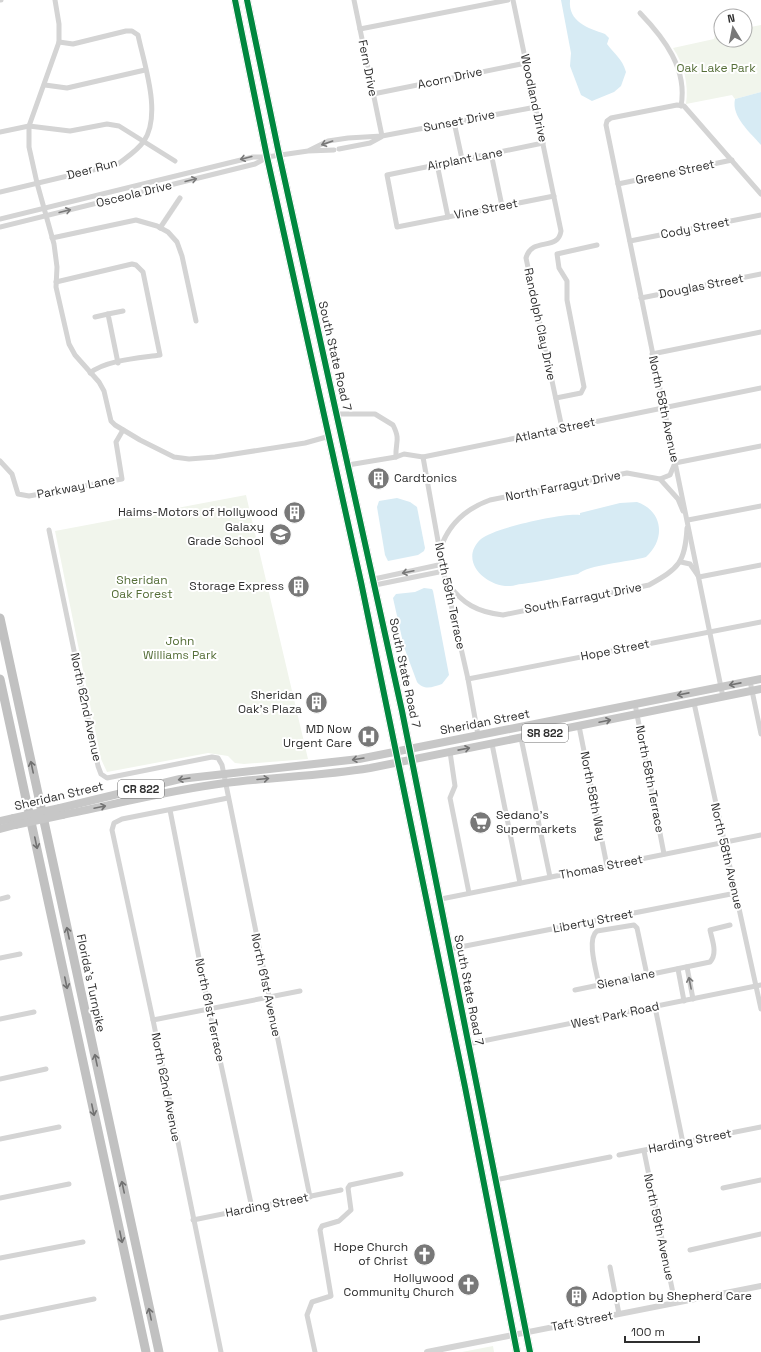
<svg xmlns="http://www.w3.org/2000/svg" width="761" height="1352" viewBox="0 0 761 1352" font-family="'Space Grotesk',sans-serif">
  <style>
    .green { fill: #f1f5ec }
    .water { fill: #d7ebf4 }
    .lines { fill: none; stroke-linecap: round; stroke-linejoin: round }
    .minor { stroke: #d4d4d4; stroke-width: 5 }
    .tertiary { stroke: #d4d4d4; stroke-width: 6 }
    .primary { stroke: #c7c7c7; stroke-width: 8 }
    .motorway { stroke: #c1c1c1; stroke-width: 9 }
    .primary-bridge { stroke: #c7c7c7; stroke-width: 8 }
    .cycleway-casing { stroke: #fff; stroke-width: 8 }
    .cycleway { stroke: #00873e; stroke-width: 6 }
    .oneway { stroke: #797979 }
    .oneway2 { stroke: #737373 }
    .oneway3 { stroke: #717171 }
    .labels { text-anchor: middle; stroke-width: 4; stroke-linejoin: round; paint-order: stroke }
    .shield { fill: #fff; stroke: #6d6d6d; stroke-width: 1 }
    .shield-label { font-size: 11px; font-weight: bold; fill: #2f2f2f }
    .street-label { font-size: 12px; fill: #2f2f2f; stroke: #fff }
    .park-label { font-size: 12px; fill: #556e38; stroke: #fff }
    .poi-label { font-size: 12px; fill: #2f2f2f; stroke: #fff; text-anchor: end }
  </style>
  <rect width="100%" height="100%" fill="#fff"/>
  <g class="green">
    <path d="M761,25V92L735,99L732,95L686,104C689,85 684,64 673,48L714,39L715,35L721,33V40H745V28Z"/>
    <polygon points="246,495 308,759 244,764 235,763 228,756 208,753 107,772 101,759 55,531"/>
    <polygon points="493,1346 494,1352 462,1352"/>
  </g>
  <g class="water">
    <path d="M561,0H570C568,22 588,28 605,34L609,38L607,44C615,55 622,58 626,72L621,86L614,92L592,101L581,95L570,66L571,53Z"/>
    <path d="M761,92V145C751,133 731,117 735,99Z"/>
    <polygon points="397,498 410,502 417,507 425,548 424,551 418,555 388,561 385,555 377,507 379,501"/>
    <path d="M637,502C663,511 666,539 646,557C629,562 587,565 578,574C560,577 539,582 522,584C518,584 514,586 510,586C485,587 458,560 481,539C493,528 566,512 580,515V513L620,503Z"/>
    <path d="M424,588L432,589L433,591L449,675L442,684C433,687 424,691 417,682L404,647L393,598L396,594L415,592Z"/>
  </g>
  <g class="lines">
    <g class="minor">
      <polyline points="0,0 1,0"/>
      <polyline points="55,0 59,24 59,42 29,126 29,147 37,183 54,244 57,267 56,287 69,344 75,355 99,382 104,391 111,421 115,425 140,440 174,457 189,459 215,457 305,443 330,436"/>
      <polyline points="354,0 382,136"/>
      <path d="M513,0L561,231C558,252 532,236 526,258L562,428"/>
      <path d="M640,13C664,38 688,69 681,106"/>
      <polyline points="360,29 508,0"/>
      <polyline points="45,85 67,88 145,70"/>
      <polyline points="373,94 526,63"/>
      <polyline points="454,122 462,159"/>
      <polyline points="0,132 29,126 70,131 107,124 119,126 175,161"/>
      <polyline points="543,143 387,175 397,227 554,196"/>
      <polyline points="339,149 370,143 381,137"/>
      <polyline points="310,150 328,141 348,138 382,136 536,107"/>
      <polyline points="491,153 502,206"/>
      <polyline points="437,164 448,217"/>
      <polyline points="618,184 732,160"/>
      <path d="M0,192L118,164C127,157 137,151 144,141C162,114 144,64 138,35L132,31H126L73,44L59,42"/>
      <polyline points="0,219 253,157 267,157 308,151 334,150"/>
      <polyline points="0,227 255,164 266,158"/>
      <polyline points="160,228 180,198"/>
      <polyline points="52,238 136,220 157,226 168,232 177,242 182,256 196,321"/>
      <polyline points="630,241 761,215"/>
      <path d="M56,282L132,264L136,265L143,272L160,355C140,358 106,360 90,373"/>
      <polyline points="641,298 761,274"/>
      <polyline points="95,317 108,314"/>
      <polyline points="652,354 761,332"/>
      <polyline points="118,363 108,314 123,311"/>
      <polyline points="556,398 581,393 584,387 567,300 567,281 559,268 557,254 597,245"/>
      <path d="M337,414H375L393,425C401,441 395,442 396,457"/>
      <polyline points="423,457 443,569 468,679 478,735"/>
      <polyline points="0,461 12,474 18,494 29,496 122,479 116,442 123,430"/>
      <polyline points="348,465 396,457 404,454 423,457 761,388"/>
      <polyline points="660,479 670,475 675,463 761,446"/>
      <polyline points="688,520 761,506"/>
      <polyline points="49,530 98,766 101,774 107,778 212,757 218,758 222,765 310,1197"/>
      <path d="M440,550C448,524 465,509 490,500L627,473L660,479L678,499L683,511"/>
      <polyline points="681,562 690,564 699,577 761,565"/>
      <polyline points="374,579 443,564"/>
      <path d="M447,583C463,604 477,612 503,615L649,585C679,568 685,563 687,528"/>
      <polyline points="375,585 444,571"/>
      <polyline points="468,679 761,622"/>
      <polyline points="750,681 761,734"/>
      <polyline points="723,697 606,125 607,121 611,118 677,105 684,106 761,194"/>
      <polyline points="694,703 761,1009"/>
      <polyline points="635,704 664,854"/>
      <polyline points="579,726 607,866"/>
      <polyline points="521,738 550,877"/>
      <polyline points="492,744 520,883"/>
      <polyline points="450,752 455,786 450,798 469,893"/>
      <polyline points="170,810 209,1009 252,1208"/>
      <polyline points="0,899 8,897"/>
      <polyline points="441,899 761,835"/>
      <polyline points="450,949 736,893"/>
      <polyline points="0,958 20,954"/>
      <polyline points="687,967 693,999"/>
      <polyline points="678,969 684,1001"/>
      <path d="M599,985C597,973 586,939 597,931L634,925L637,928L647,975"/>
      <path d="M575,990L710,962C718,953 712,940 710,930L730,925"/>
      <polyline points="655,1007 683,1143"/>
      <polyline points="0,1019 34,1012"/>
      <polyline points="153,1020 300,991"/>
      <polyline points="468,1044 761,985"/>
      <polyline points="0,1079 46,1069"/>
      <polyline points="0,1139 59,1127"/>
      <polyline points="644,1151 675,1303"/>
      <polyline points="619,1155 761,1127"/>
      <polyline points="495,1180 610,1157"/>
      <polyline points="723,1188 761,1180"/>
      <polyline points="0,1198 69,1184"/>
      <polyline points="193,1220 341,1190"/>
      <polyline points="690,1250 761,1234"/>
      <polyline points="0,1258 83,1242"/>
      <polyline points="610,1267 619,1314"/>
      <polyline points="0,1318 94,1299"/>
      <polyline points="221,1352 153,1020 112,830 114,823 122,819 228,798"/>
      <polyline points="315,1352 307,1315 312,1302 331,1296 320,1230 322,1226 339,1221 351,1210 348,1188 350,1185 401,1174"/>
    </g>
    <polyline class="tertiary" points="427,1352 761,1286"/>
    <g class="primary">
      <polyline points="235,0 267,157 361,582 465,1087 517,1352"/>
      <polyline points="247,0 279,154 402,711 530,1352"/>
      <polyline points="60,808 180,779 359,759 761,679"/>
      <path d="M62,815C116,804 170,790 225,783C273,777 322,776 370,768L761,689"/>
      <polyline points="0,821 14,818"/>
      <polyline points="0,829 15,825"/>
    </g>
    <g class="motorway">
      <polyline points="0,618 159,1352"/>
      <polyline points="0,679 146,1352"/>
    </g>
    <g class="primary-bridge">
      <polyline points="14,818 60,808"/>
      <polyline points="15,825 62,815"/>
    </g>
    <defs>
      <g id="cycleway">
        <polyline points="235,0 267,157 361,582 465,1087 517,1352"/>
        <polyline points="247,0 279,154 402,711 530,1352"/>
      </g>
    </defs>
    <use href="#cycleway" class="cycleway-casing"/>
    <use href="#cycleway" class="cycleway"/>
  </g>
  <defs><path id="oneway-shaft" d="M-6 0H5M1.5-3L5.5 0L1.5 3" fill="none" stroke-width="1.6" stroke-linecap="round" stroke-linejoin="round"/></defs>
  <g class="oneway">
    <use href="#oneway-shaft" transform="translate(327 143) rotate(161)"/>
    <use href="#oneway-shaft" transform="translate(246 158) rotate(166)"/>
    <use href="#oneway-shaft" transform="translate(191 180) rotate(-14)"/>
    <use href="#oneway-shaft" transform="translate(65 211) rotate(-14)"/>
    <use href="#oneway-shaft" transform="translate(408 572) rotate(168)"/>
    <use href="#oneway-shaft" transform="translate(690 983) rotate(-101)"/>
  </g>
  <g class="oneway2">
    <use href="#oneway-shaft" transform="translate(735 684) rotate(169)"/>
    <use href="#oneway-shaft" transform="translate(683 694) rotate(169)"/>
    <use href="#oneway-shaft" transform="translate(605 721) rotate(-12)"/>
    <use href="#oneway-shaft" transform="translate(464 749) rotate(-11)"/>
    <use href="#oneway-shaft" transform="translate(358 759) rotate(171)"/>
    <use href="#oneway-shaft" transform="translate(184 779) rotate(171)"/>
    <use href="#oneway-shaft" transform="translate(263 779) rotate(-5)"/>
    <use href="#oneway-shaft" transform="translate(100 807) rotate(-12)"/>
  </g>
  <g class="oneway3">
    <use href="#oneway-shaft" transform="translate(32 767) rotate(-102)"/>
    <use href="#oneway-shaft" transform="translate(36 843) rotate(78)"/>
    <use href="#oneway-shaft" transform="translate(68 933) rotate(-102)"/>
    <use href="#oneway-shaft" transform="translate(66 983) rotate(78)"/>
    <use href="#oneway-shaft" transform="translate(96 1060) rotate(-102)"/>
    <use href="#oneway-shaft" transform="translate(93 1110) rotate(78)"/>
    <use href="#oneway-shaft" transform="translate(123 1187) rotate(-102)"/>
    <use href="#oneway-shaft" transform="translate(121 1237) rotate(78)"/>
    <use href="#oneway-shaft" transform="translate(150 1314) rotate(-102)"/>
  </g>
  <defs>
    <symbol id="building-disc" viewBox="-11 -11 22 22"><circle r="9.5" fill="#787878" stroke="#fff"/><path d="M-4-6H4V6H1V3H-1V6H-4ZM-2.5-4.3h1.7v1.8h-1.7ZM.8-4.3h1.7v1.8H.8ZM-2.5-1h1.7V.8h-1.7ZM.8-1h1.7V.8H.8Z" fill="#fff"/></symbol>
    <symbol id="school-disc" viewBox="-11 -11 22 22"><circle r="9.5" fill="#787878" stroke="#fff"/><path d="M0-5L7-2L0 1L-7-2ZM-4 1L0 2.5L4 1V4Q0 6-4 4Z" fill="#fff"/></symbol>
    <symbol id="hospital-disc" viewBox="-11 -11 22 22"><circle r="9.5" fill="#787878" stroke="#fff"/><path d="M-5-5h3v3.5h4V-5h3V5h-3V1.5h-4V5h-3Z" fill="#fff"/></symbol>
    <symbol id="supermarket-disc" viewBox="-11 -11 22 22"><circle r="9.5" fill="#787878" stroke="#fff"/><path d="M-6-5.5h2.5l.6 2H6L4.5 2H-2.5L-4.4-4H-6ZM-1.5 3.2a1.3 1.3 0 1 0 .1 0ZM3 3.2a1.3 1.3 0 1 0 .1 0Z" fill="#fff"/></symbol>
    <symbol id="church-disc" viewBox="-11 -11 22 22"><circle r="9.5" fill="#787878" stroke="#fff"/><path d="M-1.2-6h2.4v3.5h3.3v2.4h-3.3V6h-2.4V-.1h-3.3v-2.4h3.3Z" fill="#fff"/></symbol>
  </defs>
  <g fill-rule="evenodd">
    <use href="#building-disc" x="366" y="466" width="25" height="25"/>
    <use href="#building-disc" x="282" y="500" width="25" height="25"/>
    <use href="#school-disc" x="268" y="522" width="25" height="25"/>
    <use href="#building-disc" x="286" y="574" width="25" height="25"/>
    <use href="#building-disc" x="304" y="690" width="25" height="25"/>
    <use href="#hospital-disc" x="356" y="724" width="25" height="25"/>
    <use href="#supermarket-disc" x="468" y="810" width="25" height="25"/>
    <use href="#church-disc" x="412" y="1242" width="25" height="25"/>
    <use href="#church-disc" x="456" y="1272" width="25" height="25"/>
    <use href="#building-disc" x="564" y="1284" width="25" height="25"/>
  </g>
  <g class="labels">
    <g class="shield">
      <rect x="522" y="724" width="46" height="18" rx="3"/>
      <rect x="118" y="780" width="46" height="18" rx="3"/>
    </g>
    <g class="shield-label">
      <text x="545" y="737">SR 822</text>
      <text x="141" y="793">CR 822</text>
    </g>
    <g class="street-label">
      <text transform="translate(368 68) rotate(79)" y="4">Fern Drive</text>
      <text transform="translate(450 78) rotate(-12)" y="4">Acorn Drive</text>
      <text transform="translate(534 98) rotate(78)" y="4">Woodland Drive</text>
      <text transform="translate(459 121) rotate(-11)" y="4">Sunset Drive</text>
      <text transform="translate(465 159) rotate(-11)" y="4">Airplant Lane</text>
      <text transform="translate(92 169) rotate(-15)" y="4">Deer Run</text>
      <text transform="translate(675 172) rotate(-12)" y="4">Greene Street</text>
      <text transform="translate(134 194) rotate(-14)" y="4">Osceola Drive</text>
      <text transform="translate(486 209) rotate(-11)" y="4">Vine Street</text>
      <text transform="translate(695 228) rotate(-11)" y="4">Cody Street</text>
      <text transform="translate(701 286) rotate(-11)" y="4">Douglas Street</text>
      <text transform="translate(540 324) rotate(78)" y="4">Randolph Clay Drive</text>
      <text transform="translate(335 356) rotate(77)" y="4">South State Road 7</text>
      <text transform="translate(664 409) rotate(78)" y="4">North 58th Avenue</text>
      <text transform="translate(555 430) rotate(-12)" y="4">Atlanta Street</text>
      <text transform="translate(563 486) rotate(-11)" y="4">North Farragut Drive</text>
      <text transform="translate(76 487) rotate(-11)" y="4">Parkway Lane</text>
      <text transform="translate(450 596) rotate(78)" y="4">North 59th Terrace</text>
      <text transform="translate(583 598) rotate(-11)" y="4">South Farragut Drive</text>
      <text transform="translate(615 650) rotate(-11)" y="4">Hope Street</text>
      <text transform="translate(405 673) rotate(78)" y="4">South State Road 7</text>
      <text transform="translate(86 707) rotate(78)" y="4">North 62nd Avenue</text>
      <text transform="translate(485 722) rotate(-11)" y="4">Sheridan Street</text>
      <text transform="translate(650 779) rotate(79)" y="4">North 58th Terrace</text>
      <text transform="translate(59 796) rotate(-13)" y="4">Sheridan Street</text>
      <text transform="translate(593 796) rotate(79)" y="4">North 58th Way</text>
      <text transform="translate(727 856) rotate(77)" y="4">North 58th Avenue</text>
      <text transform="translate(601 867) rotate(-11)" y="4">Thomas Street</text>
      <text transform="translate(593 921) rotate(-11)" y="4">Liberty Street</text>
      <text transform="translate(626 979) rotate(-12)" y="4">Siena lane</text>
      <text transform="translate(91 983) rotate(78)" y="4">Florida's Turnpike</text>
      <text transform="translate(266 985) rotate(78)" y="4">North 61st Avenue</text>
      <text transform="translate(469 990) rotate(79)" y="4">South State Road 7</text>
      <text transform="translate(210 1010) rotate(78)" y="4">North 61st Terrace</text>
      <text transform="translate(615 1015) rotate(-12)" y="4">West Park Road</text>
      <text transform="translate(166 1087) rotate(79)" y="4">North 62nd Avenue</text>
      <text transform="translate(690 1141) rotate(-11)" y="4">Harding Street</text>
      <text transform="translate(267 1205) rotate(-11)" y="4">Harding Street</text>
      <text transform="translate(659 1227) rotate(78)" y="4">North 59th Avenue</text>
      <text transform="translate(582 1321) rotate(-11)" y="4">Taft Street</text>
    </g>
    <g class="park-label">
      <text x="716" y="72">Oak Lake Park</text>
      <text x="142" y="584">Sheridan<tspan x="142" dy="14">Oak Forest</tspan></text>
      <text x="180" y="645">John<tspan x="180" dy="14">Williams Park</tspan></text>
    </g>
    <g class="poi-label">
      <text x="394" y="482" text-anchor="start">Cardtonics</text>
      <text x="278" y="516">Haims-Motors of Hollywood</text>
      <text x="264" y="531">Galaxy<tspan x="264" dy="14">Grade School</tspan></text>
      <text x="284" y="590">Storage Express</text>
      <text x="302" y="699">Sheridan<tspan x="302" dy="14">Oak's Plaza</tspan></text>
      <text x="352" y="733">MD Now<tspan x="352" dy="14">Urgent Care</tspan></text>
      <text x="496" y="819" text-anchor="start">Sedano's<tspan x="496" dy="14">Supermarkets</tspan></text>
      <text x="408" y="1251">Hope Church<tspan x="408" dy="14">of Christ</tspan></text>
      <text x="454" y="1282">Hollywood<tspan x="454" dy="14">Community Church</tspan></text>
      <text x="592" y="1300" text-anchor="start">Adoption by Shepherd Care</text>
    </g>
  </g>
  <g transform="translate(733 28) rotate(350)"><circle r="19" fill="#ffffff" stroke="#acacac"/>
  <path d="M0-3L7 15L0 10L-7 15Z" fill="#787878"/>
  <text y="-6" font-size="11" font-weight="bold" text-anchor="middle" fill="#2f2f2f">N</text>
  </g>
  <path d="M625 1336v6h74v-6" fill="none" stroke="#2f2f2f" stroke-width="2"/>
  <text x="631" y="1336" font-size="12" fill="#2f2f2f" stroke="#ffffff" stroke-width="3" paint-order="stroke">100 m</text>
</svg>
